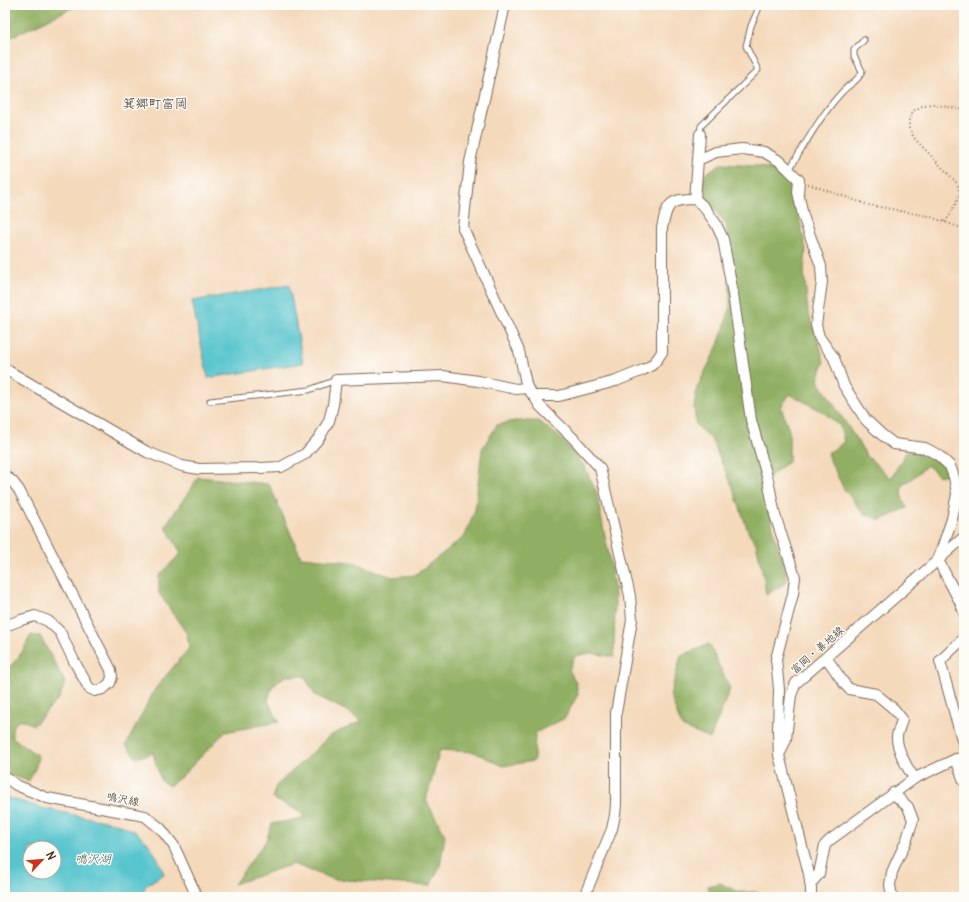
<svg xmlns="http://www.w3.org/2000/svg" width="969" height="902" viewBox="0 0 969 902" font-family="Delius,'Klee One',sans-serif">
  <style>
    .forest { fill: #90af62; stroke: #666c40 }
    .water { fill: #58c5ce; stroke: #4a7876; fill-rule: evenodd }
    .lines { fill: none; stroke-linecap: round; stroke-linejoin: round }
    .lane-casing { stroke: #7c6755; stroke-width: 7 }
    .street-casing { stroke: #7c6755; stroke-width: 12 }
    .path { stroke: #7c6755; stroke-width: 2; stroke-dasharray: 1 3; stroke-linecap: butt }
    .lane { stroke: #fff; stroke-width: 5 }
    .street { stroke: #fff; stroke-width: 10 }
    .labels { text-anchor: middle; stroke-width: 3; stroke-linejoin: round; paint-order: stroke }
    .street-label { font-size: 11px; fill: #3b2a1e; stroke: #fdfcf7 }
    .water-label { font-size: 12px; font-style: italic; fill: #45605c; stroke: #fdfcf7 }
    .quarter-label { font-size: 13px; fill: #3b2a1e; stroke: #fdfcf7 }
  </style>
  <rect width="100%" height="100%" fill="#fdfcf7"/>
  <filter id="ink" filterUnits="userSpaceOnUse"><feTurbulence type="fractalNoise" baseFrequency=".025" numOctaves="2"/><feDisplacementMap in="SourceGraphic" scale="8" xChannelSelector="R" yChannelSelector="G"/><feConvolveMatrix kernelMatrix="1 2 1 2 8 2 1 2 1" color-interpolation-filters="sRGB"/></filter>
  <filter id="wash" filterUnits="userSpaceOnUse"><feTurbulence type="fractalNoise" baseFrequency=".012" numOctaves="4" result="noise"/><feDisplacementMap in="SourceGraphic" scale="16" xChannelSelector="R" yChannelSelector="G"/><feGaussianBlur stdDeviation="0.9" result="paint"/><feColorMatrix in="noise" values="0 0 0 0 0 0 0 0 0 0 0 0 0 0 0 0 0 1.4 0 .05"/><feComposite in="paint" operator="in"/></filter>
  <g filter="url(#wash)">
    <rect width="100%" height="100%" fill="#f4d9bb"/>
    <g class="forest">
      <polygon points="5,5 78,5 13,36 5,42"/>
      <polygon points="720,164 758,166 772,170 790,183 795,199 806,249 804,272 808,312 817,336 824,362 818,380 867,456 891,478 907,451 929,456 945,467 947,474 939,476 927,465 914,477 902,485 901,495 907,508 880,520 863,513 844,489 827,454 844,442 840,426 823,412 790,394 781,407 789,430 789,461 764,481 775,538 784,563 787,582 766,595 764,579 756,543 749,534 732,485 711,439 696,425 694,407 697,388 718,345 730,309 729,256 726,224 704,197 702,188 704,175"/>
      <polygon points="514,421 538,421 561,438 584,466 596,491 611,566 615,596 614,657 591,653 575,656 569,670 576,682 578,694 565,718 535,733 534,761 503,766 474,752 440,750 426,800 445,835 440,866 430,886 333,879 293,864 234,884 266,841 272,824 304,818 301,812 272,798 276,786 313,752 329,736 362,721 345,710 315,695 304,676 285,676 272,687 268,701 279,722 225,732 182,776 169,786 161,781 153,753 136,758 126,745 155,689 189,648 187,634 159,593 159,576 181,553 165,526 192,487 198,477 269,484 301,557 353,562 392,577 415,575 465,536 475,510 482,449 497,425"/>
      <polygon points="31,635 40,636 65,682 60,697 34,725 19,719 12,728 12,737 38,756 36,767 29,781 5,774 5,667 11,666 22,652"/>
      <polygon points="709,644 730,689 710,739 682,727 670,695 681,656"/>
      <polygon points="720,883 739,892 756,892 761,897 711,897 708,886"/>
    </g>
    <g class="water">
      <polygon points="289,285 303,363 208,378 192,301"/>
      <path d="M5,794L12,799L46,809L119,824L136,832L148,843L158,859L164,874L146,885L142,895L139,897H5ZM30,848H54V872H30Z"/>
    </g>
  </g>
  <g filter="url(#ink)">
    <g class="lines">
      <defs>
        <g id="lane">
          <polyline points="700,134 701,126 758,70 746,46 751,26 760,5"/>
          <path d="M789,170C806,143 821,114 843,91C849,84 859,81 862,71L854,56V50L864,40"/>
          <polyline points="210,401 309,390 336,380"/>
        </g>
        <g id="street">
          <path d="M505,5L470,162L463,228L519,351L527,388L534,396H559L616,381L643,370L652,365L658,358L662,352V228C667,204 669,199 695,199L704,207L716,224L723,239L733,294L751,420L768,480L775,515L795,577L793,594L776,659L779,689L778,732L779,755L809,874L811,889V897"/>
          <polyline points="698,160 700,134"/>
          <polyline points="695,199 698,160 716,152 742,149 764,152 781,162 799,180 798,192 803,216 821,266 822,282 816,325 819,337 834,358 844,386 866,420 881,434 894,444 925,448 938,455 950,466 954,477 957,494 952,519 938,560 960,602 964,612"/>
          <polyline points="5,369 147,452 182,466 199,469 259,468 281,467 305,454 319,438 329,421 333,405 336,380 443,376 478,381 516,389 527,388"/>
          <polyline points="534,396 540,406 573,438 600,468 630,596 632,620 616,713 616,804 615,815 612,829 584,897"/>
          <polyline points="5,476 12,481 19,490 111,670 112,677 110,683 103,689 95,691 89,688 74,661 60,632 48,621 35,616 21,620 5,626"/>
          <polyline points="964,638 940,661 964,747"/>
          <path d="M826,657L843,682L849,689L876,694L894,709L902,719C901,725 897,732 897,737C896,747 908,771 915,778"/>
          <polyline points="781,751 786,739 791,695 796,683 938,560 964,537"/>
          <polyline points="956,759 964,781"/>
          <polyline points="5,777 16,785 47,798 145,816 161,829 174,846 197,897"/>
          <polyline points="811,883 819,874 825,845 830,840 915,778 956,759 964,758"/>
          <polyline points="892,897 890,885 892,872 907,839 913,820 908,807 893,793"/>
        </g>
      </defs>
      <use href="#lane" class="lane-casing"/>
      <use href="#street" class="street-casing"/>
      <g class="path">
        <polyline points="808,184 869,205 928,216 964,229"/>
        <polyline points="945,222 950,215 960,194 957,183 915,139 909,129 909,120 913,111 924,105 933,104 964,110"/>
      </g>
      <use href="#lane" class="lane"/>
      <use href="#street" class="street"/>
    </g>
  </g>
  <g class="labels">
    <g class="street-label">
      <text transform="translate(817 650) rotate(-41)" y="4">富岡・善地線</text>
      <text transform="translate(123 799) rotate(11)" y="4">鳴沢線</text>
    </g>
    <g class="water-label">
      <text x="93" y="863">鳴沢湖</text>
    </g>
    <g class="quarter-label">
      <text x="155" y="108">箕郷町富岡</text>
    </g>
  </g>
  <rect width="969" height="902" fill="none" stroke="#fdfcf7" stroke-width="20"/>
  <g transform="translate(42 860) rotate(64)"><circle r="19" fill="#fdfcf7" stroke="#afa8a0"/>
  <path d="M0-3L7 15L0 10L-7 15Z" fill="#c8321e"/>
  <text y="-6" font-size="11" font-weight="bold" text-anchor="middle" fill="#3b2a1e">N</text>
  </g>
</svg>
